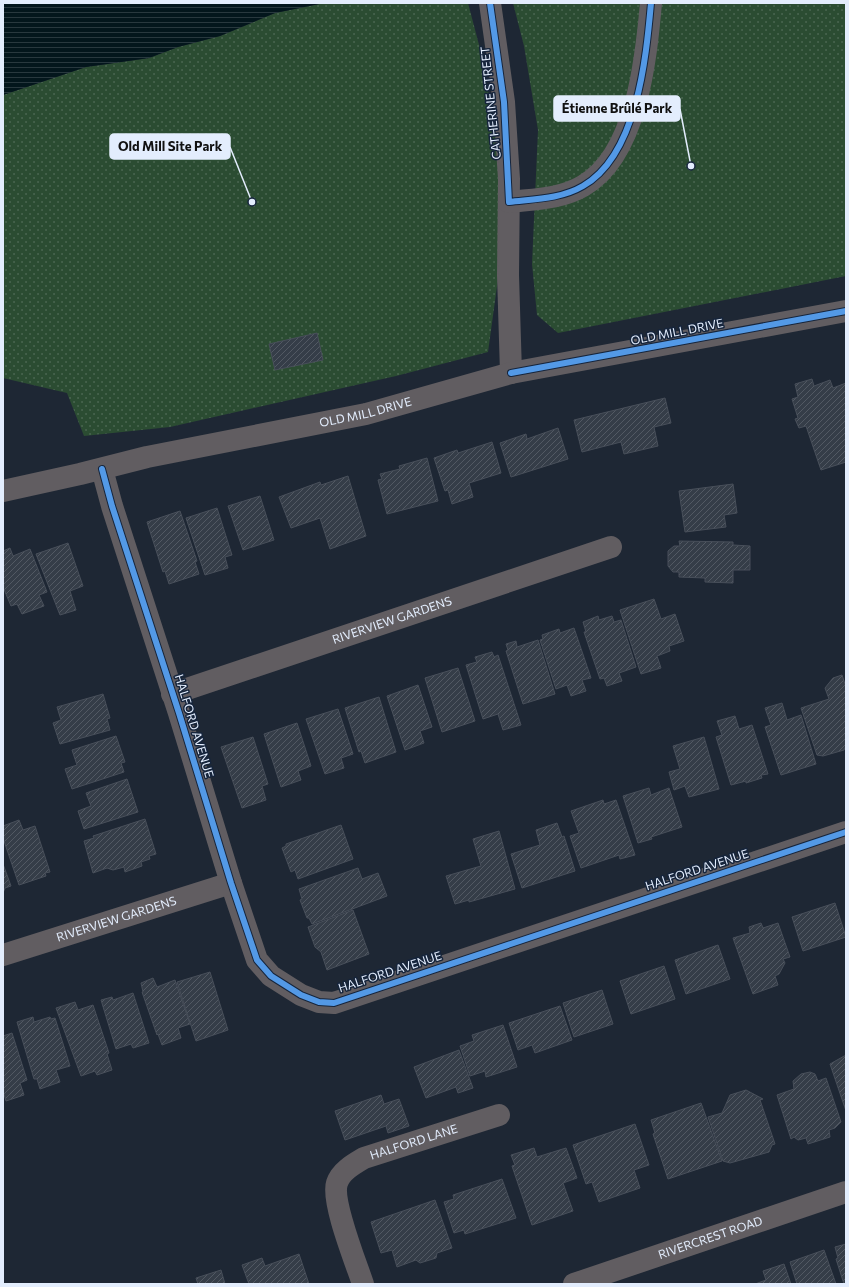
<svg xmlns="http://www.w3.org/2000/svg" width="849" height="1287" viewBox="0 0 849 1287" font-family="Commissioner,sans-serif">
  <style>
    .park { fill: url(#park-dots) }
    .water { fill: url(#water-rules) }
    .building { fill: url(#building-hatch); stroke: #484f5a }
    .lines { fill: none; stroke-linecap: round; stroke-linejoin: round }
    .minor { stroke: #615d61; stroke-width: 22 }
    .cycleway-casing { stroke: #16253c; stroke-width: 8 }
    .cycleway { stroke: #5399e6; stroke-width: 6 }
    .labels { text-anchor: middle; stroke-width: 3; stroke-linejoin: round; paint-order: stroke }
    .street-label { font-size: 12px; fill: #e3edfd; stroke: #16253c }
    .leader { fill: none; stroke: #e3edfd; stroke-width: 1.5 }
    .callout-dot { fill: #e3edfd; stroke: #16253c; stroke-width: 1.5 }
    .callout { fill: #e3edfd; stroke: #e3edfd; stroke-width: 1.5 }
    .callout-label { font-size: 13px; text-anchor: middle; font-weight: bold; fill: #111 }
  </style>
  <defs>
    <pattern id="park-dots" width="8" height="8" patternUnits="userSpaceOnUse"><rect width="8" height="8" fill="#2b4c32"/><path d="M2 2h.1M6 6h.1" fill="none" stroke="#4a6651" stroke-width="1.8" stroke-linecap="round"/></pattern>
    <pattern id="water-rules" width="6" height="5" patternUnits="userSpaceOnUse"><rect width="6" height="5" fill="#03161c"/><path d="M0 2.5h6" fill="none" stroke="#28383e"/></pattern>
    <pattern id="building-hatch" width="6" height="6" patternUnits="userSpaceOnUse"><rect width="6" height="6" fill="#353d48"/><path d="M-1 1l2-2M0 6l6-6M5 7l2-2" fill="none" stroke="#525963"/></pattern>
  </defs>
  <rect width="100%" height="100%" fill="#1e2734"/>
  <g class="park">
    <polygon points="324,3 468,3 483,60 499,155 502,250 488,352 396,376 170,427 84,436 67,393 3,378 3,95 86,67 149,58 178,47 220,36 275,13"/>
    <polygon points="513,3 846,3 846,276 558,333 537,315 532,264 538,130 524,46"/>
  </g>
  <polygon class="water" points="3,3 324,3 275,13 220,36 178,47 149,58 86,67 3,95"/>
  <g class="building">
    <polygon points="317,333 323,360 275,370 269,344"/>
    <polygon points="812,379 814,386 830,380 833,388 846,383 846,462 821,470 806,426 799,428 795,419 798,418 792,399 798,397 795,384"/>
    <polygon points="665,398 671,423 654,427 658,446 624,454 621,442 582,452 574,420"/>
    <polygon points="558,428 568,459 511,477 500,443 526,434 527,439"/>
    <polygon points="492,442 501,473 469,483 473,497 452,504 448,490 445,491 434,458 457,450 458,453"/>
    <polygon points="427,458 438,501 387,514 378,480 382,479 380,474 400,469 399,466"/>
    <polygon points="348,476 366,536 330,549 320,518 291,528 279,497 320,482 321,485"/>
    <polygon points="733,484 737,513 724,515 726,527 685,532 679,491"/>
    <polygon points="260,496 274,540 243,550 228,506"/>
    <polygon points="217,508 232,555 225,557 228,568 205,575 186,518"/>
    <polygon points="180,511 197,561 195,562 199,574 169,584 165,571 163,572 147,522"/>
    <polygon points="679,541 733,542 733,545 750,546 750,570 733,570 733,583 705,582 705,578 679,577 679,572 673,572 668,566 668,551 674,546 680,546"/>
    <polygon points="68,543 83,586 70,591 76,610 60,615 36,554"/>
    <polygon points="10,548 13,556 30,549 47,592 39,595 44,606 22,614 17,604 11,606 3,587 3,551"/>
    <polygon points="654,599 661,619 675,614 684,641 669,646 670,651 657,656 661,668 641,674 620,610"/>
    <polygon points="598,616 599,620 612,616 614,622 621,620 636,667 619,673 622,681 607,686 604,678 600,679 584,632 586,632 583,622"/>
    <polygon points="574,628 591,678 582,680 586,691 571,696 567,685 556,689 540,640 543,639 542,635 559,629 560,633"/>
    <polygon points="538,640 555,694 523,704 506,651 508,650 506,644 516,641 517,647"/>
    <polygon points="492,652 494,657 498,655 521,725 503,730 498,714 483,719 466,665 477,662 475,657"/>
    <polygon points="458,668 475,721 442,732 425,678"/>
    <polygon points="842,675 846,687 846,746 844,750 823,756 817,755 801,708 829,699 825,688 833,678"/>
    <polygon points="418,685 432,727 420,731 424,743 405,750 387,696"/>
    <polygon points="103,694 110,718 107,719 110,730 60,744 53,723 61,720 57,707"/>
    <polygon points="379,697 396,752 365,763 361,751 359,752 345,708"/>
    <polygon points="782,703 787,720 801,715 816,764 781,775 765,727 771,725 765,708"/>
    <polygon points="338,709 353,754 341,758 344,768 325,774 306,719"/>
    <polygon points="735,716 739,729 752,725 768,774 761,775 762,778 746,783 746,781 731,785 716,737 722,735 717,721"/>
    <polygon points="297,723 311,766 298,771 301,780 281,787 264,734"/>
    <polygon points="116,736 125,762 121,763 124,772 72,789 65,769 77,765 72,750"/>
    <polygon points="253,737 268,784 262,786 266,800 242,808 221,747"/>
    <polygon points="704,737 719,789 689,797 685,786 674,790 669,772 680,769 673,746"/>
    <polygon points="127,779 138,812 84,829 78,811 91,806 86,793"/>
    <polygon points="649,788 651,795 669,788 682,827 651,837 652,839 638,843 623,796"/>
    <polygon points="603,800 604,804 616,800 635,855 620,859 619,855 581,868 570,836 579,833 571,811"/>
    <polygon points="145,819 156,854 149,856 150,859 141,862 142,866 125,872 124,867 113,870 107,868 93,873 84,841 94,838 93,836"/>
    <polygon points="19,820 23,830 35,826 50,872 45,873 46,876 19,885 3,838 3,826"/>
    <polygon points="557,823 562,837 564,836 575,871 522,888 511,854 540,845 536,830"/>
    <polygon points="341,825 353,859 298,879 295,870 291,872 282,848 286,846 286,844"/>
    <polygon points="499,831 515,889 469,902 469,900 455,904 446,876 481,866 473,839"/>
    <polygon points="3,864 11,886 5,888 3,893"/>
    <polygon points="358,868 362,879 378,873 387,896 312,924 309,918 307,918 300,900 302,899 299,889"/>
    <polygon points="835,903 846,937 803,951 792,917"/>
    <polygon points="353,910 369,954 327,970 321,952 315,947 308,927"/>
    <polygon points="761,923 763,928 778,923 790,957 783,959 785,963 779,974 775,976 778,985 753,994 733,938 750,933 749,927"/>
    <polygon points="718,945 730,979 686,994 675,960"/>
    <polygon points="664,966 675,999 631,1014 620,981"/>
    <polygon points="210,972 228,1030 196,1041 177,982"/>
    <polygon points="153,978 157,987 175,980 190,1024 178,1028 181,1038 162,1045 158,1034 157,1035 142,992 143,992 141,983"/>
    <polygon points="602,990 613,1024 574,1037 563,1003"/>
    <polygon points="133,993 149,1043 133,1048 131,1044 116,1049 101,1000 112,997 113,1000"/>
    <polygon points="75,1002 78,1010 93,1005 109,1053 107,1054 112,1070 97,1075 95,1071 81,1076 56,1008"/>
    <polygon points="560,1006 572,1040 535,1053 532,1045 518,1050 509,1023"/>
    <polygon points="33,1017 34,1022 50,1017 51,1019 55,1018 70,1066 56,1070 60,1082 40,1089 37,1079 34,1079 17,1022"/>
    <polygon points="503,1025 517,1067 486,1077 485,1071 470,1076 460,1046 474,1041 472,1035"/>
    <polygon points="12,1033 27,1080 20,1083 24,1095 6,1101 3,1091 3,1036"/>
    <polygon points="459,1050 473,1088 458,1093 456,1087 426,1098 414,1067"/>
    <polygon points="846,1055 846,1111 830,1064"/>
    <polygon points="810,1072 815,1074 818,1081 826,1078 841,1122 835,1128 829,1130 830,1137 808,1144 806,1138 798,1140 794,1137 791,1139 777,1095 794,1089 793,1081 801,1074"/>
    <polygon points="746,1090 763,1099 760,1100 775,1144 772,1145 769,1152 730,1163 723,1161 708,1117 722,1113 730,1095"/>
    <polygon points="381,1095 384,1104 399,1099 409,1126 388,1133 386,1126 345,1140 335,1111"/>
    <polygon points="701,1103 722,1161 668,1179 653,1134 655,1133 651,1120"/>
    <polygon points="635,1124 649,1165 634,1170 640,1188 599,1202 592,1182 586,1184 573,1145"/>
    <polygon points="534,1148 537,1157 566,1148 577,1178 563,1183 573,1211 532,1225 512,1166 515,1165 511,1155"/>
    <polygon points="502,1179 516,1218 465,1234 464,1230 454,1233 444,1202 454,1199 453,1195"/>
    <polygon points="435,1200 452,1248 437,1253 436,1258 420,1263 416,1260 397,1267 392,1250 381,1253 371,1222"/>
    <polygon points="846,1244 846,1284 844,1284 836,1259 838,1258 835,1247"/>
    <polygon points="824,1250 836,1284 797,1284 790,1262"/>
    <polygon points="299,1254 309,1284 249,1284 242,1265 262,1258 265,1266"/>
    <polygon points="784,1264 791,1284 755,1284 766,1280 763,1271"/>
    <polygon points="221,1270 225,1284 198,1284 196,1278"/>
  </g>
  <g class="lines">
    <g class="minor">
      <polyline points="490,3 504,102 509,179 508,275 511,373"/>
      <path d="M509,202C534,199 561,199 583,186C637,155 646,59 651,3"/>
      <polyline points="102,469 112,506 179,713 231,883 257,960 271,976 301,995 319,1002 334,1003 846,832"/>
      <path id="s1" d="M3,491L80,474L147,457L366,414L511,373L846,311"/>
      <path id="s2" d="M172,694L611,547"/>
      <path id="s3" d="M3,955L231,883"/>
      <path id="s4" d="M363,1284C356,1263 331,1201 337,1183C341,1171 354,1164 364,1158L499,1115"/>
      <path id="s5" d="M574,1284L846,1192"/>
    </g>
    <defs>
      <g id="cycleway">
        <path d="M490,3L504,102L509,202C534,199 561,199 583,186C637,155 646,59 651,3"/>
        <polyline points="511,373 846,311"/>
        <polyline points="102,469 112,506 179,713 231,883 257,960 271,976 301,995 319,1002 334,1003 846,832"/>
      </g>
    </defs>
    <use href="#cycleway" class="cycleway-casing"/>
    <use href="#cycleway" class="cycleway"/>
  </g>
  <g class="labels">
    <g class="street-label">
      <text transform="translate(491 103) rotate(-96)" y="4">CATHERINE STREET</text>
      <text transform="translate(677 332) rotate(-11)" y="4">OLD MILL DRIVE</text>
      <text dy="4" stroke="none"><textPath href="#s1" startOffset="371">OLD MILL DRIVE</textPath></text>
      <text dy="4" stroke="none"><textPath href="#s2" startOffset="232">RIVERVIEW GARDENS</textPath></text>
      <text transform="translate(194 726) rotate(73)" y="4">HALFORD AVENUE</text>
      <text transform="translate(697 870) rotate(-18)" y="4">HALFORD AVENUE</text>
      <text dy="4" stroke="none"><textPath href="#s3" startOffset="119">RIVERVIEW GARDENS</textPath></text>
      <text transform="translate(390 972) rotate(-18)" y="4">HALFORD AVENUE</text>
      <text dy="4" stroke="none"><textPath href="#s4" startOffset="195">HALFORD LANE</textPath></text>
      <text dy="4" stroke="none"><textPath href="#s5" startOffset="144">RIVERCREST ROAD</textPath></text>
    </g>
  </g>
  <path class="leader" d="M691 166L680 109M252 202L230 147"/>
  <g class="callout-dot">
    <circle cx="691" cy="166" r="4"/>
    <circle cx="252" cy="202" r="4"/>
  </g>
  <g class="callout">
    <rect x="554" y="96" width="126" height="25" rx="4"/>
    <rect x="110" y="134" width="120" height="25" rx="4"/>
  </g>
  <g class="callout-label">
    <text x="617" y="113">Étienne Brûlé Park</text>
    <text x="170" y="151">Old Mill Site Park</text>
  </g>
  <rect width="849" height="1287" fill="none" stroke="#e3edfd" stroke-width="8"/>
</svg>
